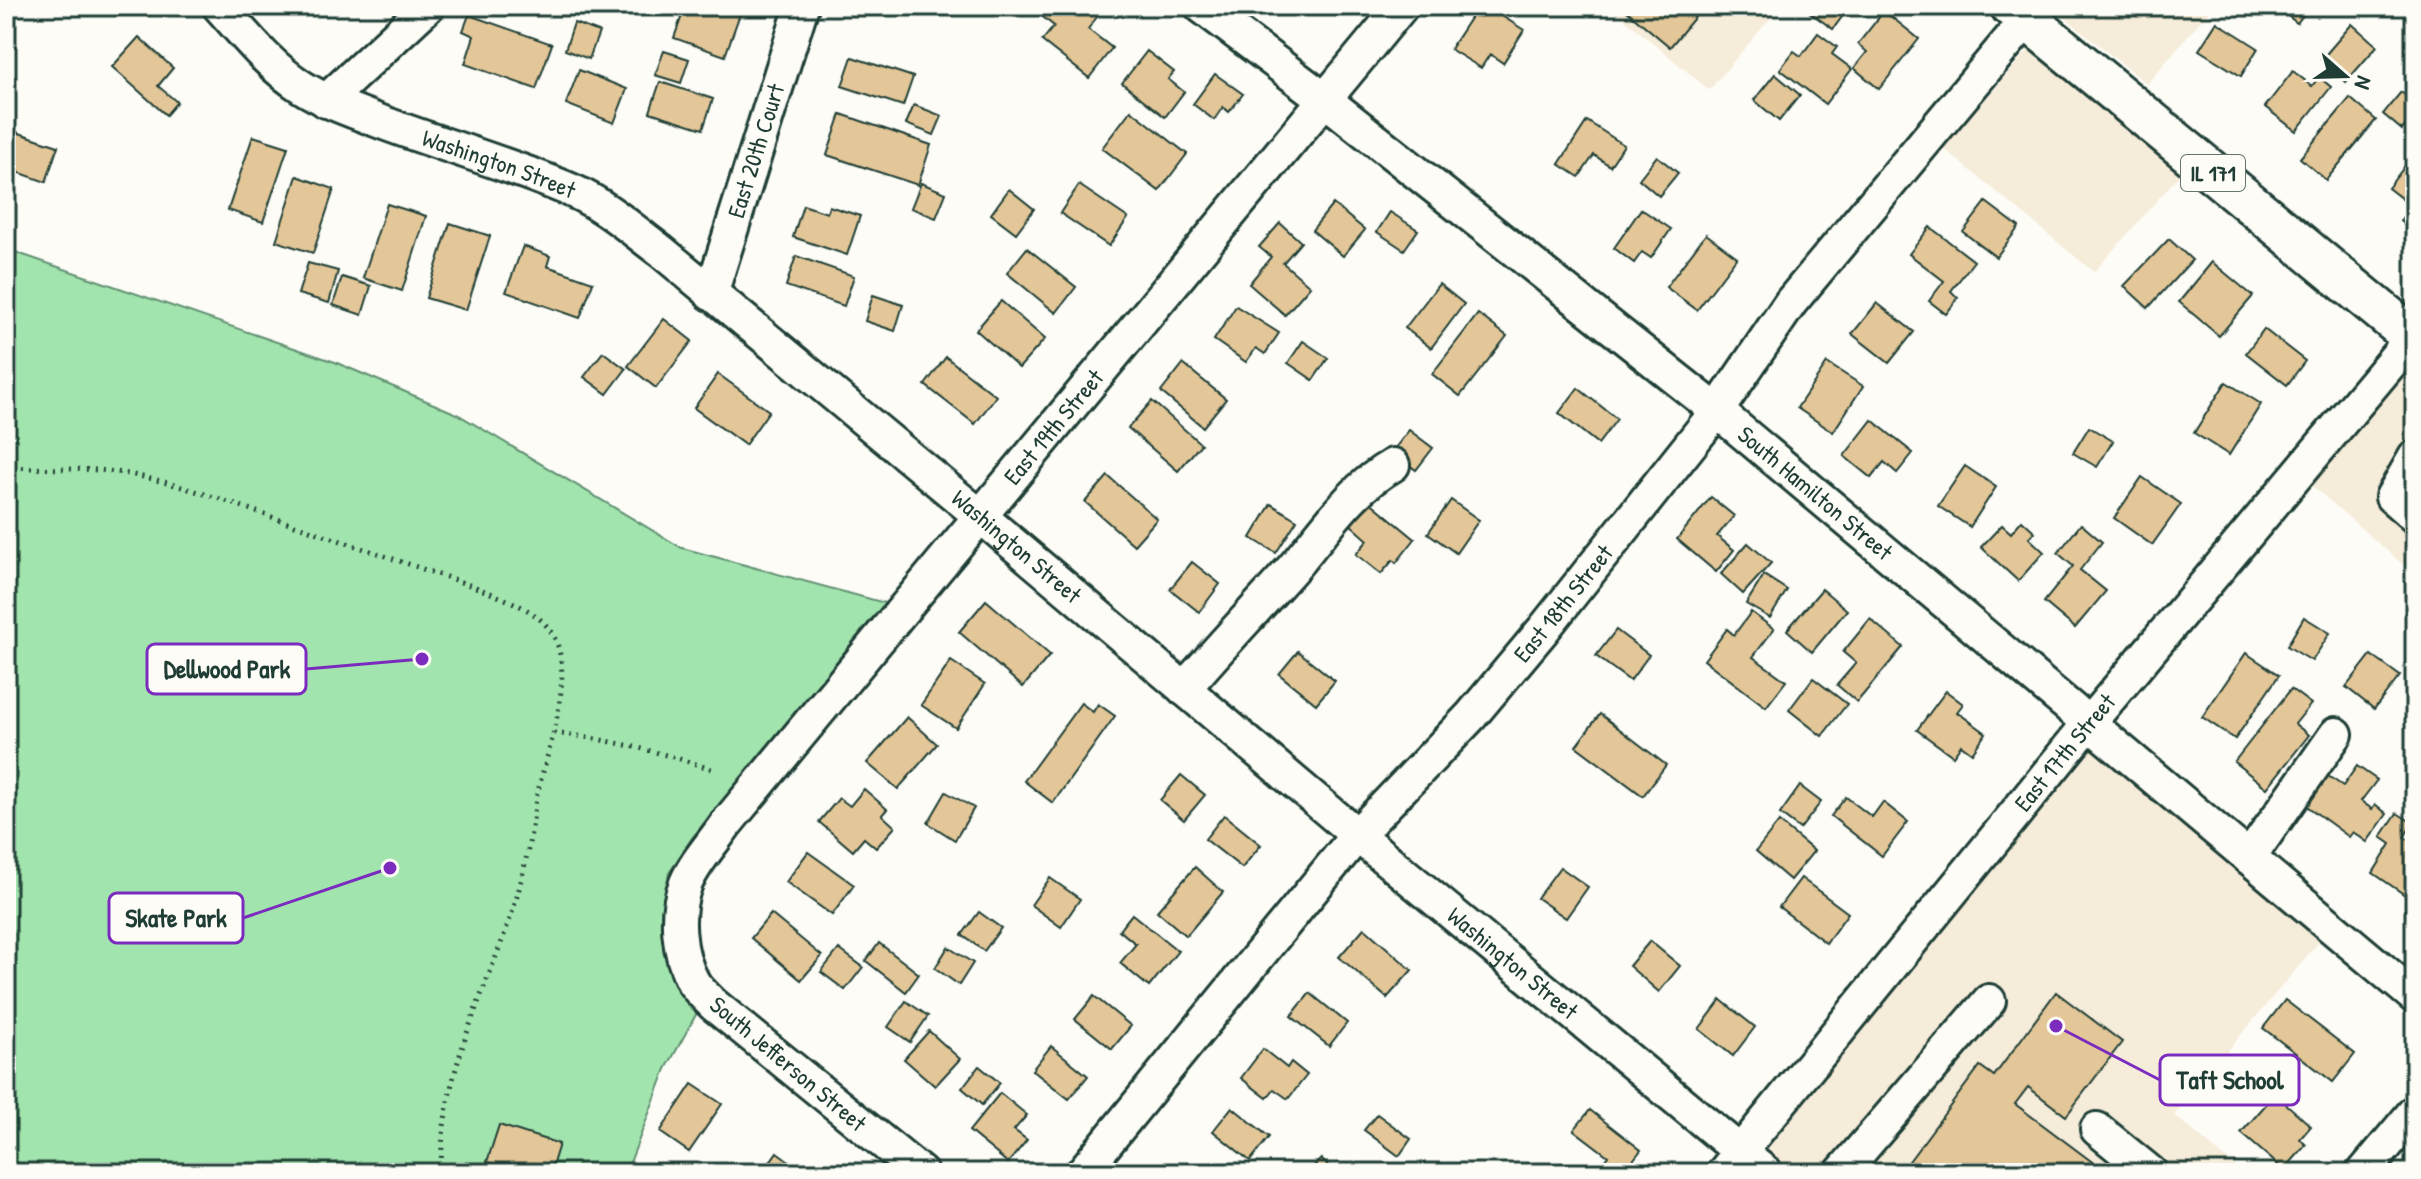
<svg xmlns="http://www.w3.org/2000/svg" width="2421" height="1179" viewBox="0 0 2421 1179" font-family="'Patrick Hand',sans-serif">
  <style>
    .built { fill: #f6ecda }
    .green { fill: #a2e4ae; stroke: #609071; stroke-width: 2 }
    .building { fill: #e4c798; stroke: #1f3d34; stroke-width: 2 }
    .lines { fill: none; stroke-linecap: round; stroke-linejoin: round }
    .minor-casing { stroke: #1f3d34; stroke-width: 38 }
    .major-casing { stroke: #1f3d34; stroke-width: 46 }
    .path { stroke: #1f3d34; stroke-width: 5; stroke-dasharray: 2 6; stroke-linecap: butt }
    .minor { stroke: #fdfcf7; stroke-width: 32 }
    .major { stroke: #fdfcf7; stroke-width: 40 }
    .labels { text-anchor: middle; stroke-width: 6; stroke-linejoin: round; paint-order: stroke }
    .shield { fill: #fdfcf7; stroke: #62766e; stroke-width: 2 }
    .shield-label { font-size: 22px; font-weight: bold; fill: #1f3d34 }
    .street-label { font-size: 24px; fill: #1f3d34; stroke: #fdfcf7 }
    .leader { fill: none; stroke: #7b2cbf; stroke-width: 3 }
    .callout-dot { fill: #7b2cbf; stroke: #fdfcf7; stroke-width: 3 }
    .callout { fill: #fdfcf7; stroke: #7b2cbf; stroke-width: 3 }
    .callout-label { font-size: 26px; text-anchor: middle; font-weight: bold; fill: #1f3d34 }
  </style>
  <rect width="100%" height="100%" fill="#fdfcf7"/>
  <filter id="ink" filterUnits="userSpaceOnUse"><feTurbulence type="fractalNoise" baseFrequency=".0125" numOctaves="2"/><feDisplacementMap in="SourceGraphic" scale="16" xChannelSelector="R" yChannelSelector="G"/><feConvolveMatrix kernelMatrix="1 2 1 2 8 2 1 2 1" color-interpolation-filters="sRGB"/></filter>
  <g filter="url(#ink)">
    <g class="built">
      <polygon points="1609,6 1781,6 1709,90"/>
      <polygon points="2051,6 2213,6 2147,84"/>
      <polygon points="2030,48 2181,173 2094,272 1943,148"/>
      <polygon points="2415,364 2415,575 2309,483"/>
      <polygon points="2096,743 2323,937 2174,1115 2243,1173 1794,1173 1763,1147"/>
    </g>
    <polygon class="green" points="6,249 335,362 457,414 682,548 885,603 692,838 669,873 661,912 666,951 672,975 698,1011 666,1069 626,1173 6,1173"/>
    <g class="building">
      <polygon points="706,6 736,6 742,8 725,56 674,38 685,7 703,13"/>
      <polygon points="1029,6 1092,6 1100,13 1088,29 1112,48 1089,78 1042,41 1054,26"/>
      <polygon points="1478,6 1486,6 1524,30 1503,63 1490,54 1481,68 1450,49"/>
      <polygon points="1621,6 1704,6 1670,47"/>
      <polygon points="1801,6 1850,6 1833,29"/>
      <polygon points="2275,6 2310,6 2297,23"/>
      <polygon points="1884,11 1919,39 1879,89 1854,68 1867,52 1858,44"/>
      <polygon points="469,15 552,44 536,89 465,64 474,36 463,31"/>
      <polygon points="2217,22 2258,48 2241,76 2199,50"/>
      <polygon points="574,23 599,32 589,59 565,50"/>
      <polygon points="2352,24 2377,46 2346,82 2321,60"/>
      <polygon points="1818,33 1837,47 1832,54 1852,69 1825,104 1780,69 1794,51 1801,56"/>
      <polygon points="139,37 173,68 158,86 177,102 166,115 112,67"/>
      <polygon points="664,51 689,59 681,83 655,75"/>
      <polygon points="1147,51 1174,72 1168,79 1184,92 1165,117 1122,83"/>
      <polygon points="852,57 913,77 903,106 842,86"/>
      <polygon points="579,70 627,89 614,123 566,104"/>
      <polygon points="2293,71 2312,86 2319,77 2331,87 2296,131 2265,107"/>
      <polygon points="1215,74 1243,94 1229,112 1223,107 1214,120 1193,104"/>
      <polygon points="1775,74 1800,95 1779,121 1754,100"/>
      <polygon points="660,82 713,99 703,129 650,112"/>
      <polygon points="2401,92 2415,103 2415,114 2402,130 2383,114"/>
      <polygon points="2350,98 2376,120 2326,180 2300,158"/>
      <polygon points="914,105 942,116 934,135 906,124"/>
      <polygon points="1131,110 1187,154 1159,191 1102,148"/>
      <polygon points="841,114 931,145 918,185 827,155"/>
      <polygon points="1587,121 1624,145 1610,166 1594,155 1579,177 1559,164"/>
      <polygon points="10,130 58,146 46,182 6,168 6,142"/>
      <polygon points="253,136 288,147 263,222 228,210"/>
      <polygon points="1657,156 1678,173 1659,196 1639,179"/>
      <polygon points="2405,166 2411,171 2415,166 2415,233 2400,221 2411,206 2388,188"/>
      <polygon points="297,176 334,189 313,253 276,241"/>
      <polygon points="921,183 946,193 936,218 911,208"/>
      <polygon points="1079,185 1128,218 1109,246 1060,213"/>
      <polygon points="1009,189 1034,209 1016,233 991,214"/>
      <polygon points="1986,202 2019,227 1996,257 1963,232"/>
      <polygon points="387,204 426,216 402,291 363,278"/>
      <polygon points="1333,204 1365,230 1343,256 1312,230"/>
      <polygon points="803,205 827,213 829,206 860,216 847,255 793,237"/>
      <polygon points="1641,209 1671,229 1651,258 1642,252 1634,263 1614,248"/>
      <polygon points="1390,212 1418,230 1404,250 1377,232"/>
      <polygon points="450,223 490,236 466,310 426,298"/>
      <polygon points="1280,223 1301,242 1283,263 1310,286 1285,315 1249,284 1271,257 1259,247"/>
      <polygon points="1930,227 1974,261 1951,291 1958,298 1946,314 1929,301 1944,281 1909,254"/>
      <polygon points="1706,234 1737,257 1697,310 1666,287"/>
      <polygon points="2169,239 2192,260 2148,308 2124,286"/>
      <polygon points="523,246 550,256 547,266 593,282 580,318 506,292"/>
      <polygon points="1027,248 1076,287 1056,313 1007,273"/>
      <polygon points="796,256 854,276 844,306 786,286"/>
      <polygon points="2212,262 2253,296 2219,336 2179,302"/>
      <polygon points="308,263 338,271 329,303 298,294"/>
      <polygon points="342,277 371,286 362,315 333,305"/>
      <polygon points="1439,284 1464,304 1431,348 1405,328"/>
      <polygon points="873,295 903,305 895,331 865,321"/>
      <polygon points="1001,301 1045,339 1019,368 976,330"/>
      <polygon points="1877,303 1914,332 1889,363 1852,334"/>
      <polygon points="1236,306 1279,333 1265,354 1256,348 1246,362 1214,340"/>
      <polygon points="1478,314 1507,336 1460,396 1432,374"/>
      <polygon points="664,319 692,341 656,388 628,366"/>
      <polygon points="2264,329 2305,361 2287,385 2246,353"/>
      <polygon points="1303,341 1328,358 1313,380 1288,363"/>
      <polygon points="603,352 626,369 607,394 584,377"/>
      <polygon points="946,357 996,396 975,424 925,385"/>
      <polygon points="1827,363 1863,386 1833,432 1797,408"/>
      <polygon points="1183,364 1226,399 1203,427 1161,392"/>
      <polygon points="718,374 769,411 745,445 694,408"/>
      <polygon points="2226,382 2261,404 2229,455 2194,433"/>
      <polygon points="1578,388 1617,419 1598,444 1559,413"/>
      <polygon points="1152,401 1201,444 1178,471 1128,428"/>
      <polygon points="1872,420 1913,453 1897,473 1884,462 1871,478 1844,456"/>
      <polygon points="2089,427 2113,441 2097,467 2073,453"/>
      <polygon points="1409,430 1433,448 1416,470 1392,452"/>
      <polygon points="1965,466 1996,487 1970,527 1938,506"/>
      <polygon points="1108,476 1157,519 1134,545 1085,502"/>
      <polygon points="2142,477 2181,504 2152,545 2114,518"/>
      <polygon points="1711,497 1734,516 1717,536 1734,550 1716,572 1677,539"/>
      <polygon points="1451,500 1479,520 1456,553 1428,533"/>
      <polygon points="1369,501 1415,539 1396,563 1393,560 1381,574 1356,554 1368,540 1350,524"/>
      <polygon points="1271,504 1297,520 1276,553 1251,538"/>
      <polygon points="2022,520 2035,532 2029,538 2044,552 2018,581 1981,547 2002,525 2011,533"/>
      <polygon points="2081,524 2102,542 2080,570 2106,591 2075,628 2044,602 2073,566 2058,553"/>
      <polygon points="1748,543 1771,563 1743,594 1721,574"/>
      <polygon points="1192,562 1220,584 1199,612 1170,589"/>
      <polygon points="1764,575 1787,590 1770,618 1746,604"/>
      <polygon points="1822,589 1847,610 1812,652 1787,630"/>
      <polygon points="986,600 1050,655 1023,687 959,632"/>
      <polygon points="1751,612 1774,629 1753,657 1786,681 1766,707 1704,660 1727,629 1734,635"/>
      <polygon points="2304,617 2330,633 2312,661 2287,646"/>
      <polygon points="1870,619 1903,647 1857,702 1837,685 1856,663 1843,652"/>
      <polygon points="1616,630 1649,655 1630,681 1596,656"/>
      <polygon points="1298,651 1335,681 1316,704 1279,674"/>
      <polygon points="2246,653 2279,675 2235,739 2202,717"/>
      <polygon points="2371,655 2400,676 2374,709 2346,687"/>
      <polygon points="951,661 985,684 956,728 921,705"/>
      <polygon points="1813,678 1847,704 1822,736 1789,710"/>
      <polygon points="2291,689 2311,704 2295,724 2309,735 2267,788 2234,762"/>
      <polygon points="1946,691 1963,704 1957,712 1986,733 1972,753 1961,745 1953,756 1917,730"/>
      <polygon points="1081,703 1093,712 1098,704 1115,716 1053,803 1024,781"/>
      <polygon points="1600,714 1666,765 1643,796 1576,746"/>
      <polygon points="907,717 937,744 898,789 867,763"/>
      <polygon points="2357,766 2377,780 2361,801 2372,809 2375,804 2387,814 2367,842 2353,832 2349,837 2304,804 2325,774 2343,786"/>
      <polygon points="1181,775 1205,795 1184,820 1160,800"/>
      <polygon points="1800,786 1821,802 1800,829 1780,814"/>
      <polygon points="864,789 887,809 882,815 895,827 876,848 864,838 853,851 819,822 839,798 850,806"/>
      <polygon points="946,792 974,808 955,840 928,823"/>
      <polygon points="1846,797 1872,817 1883,802 1908,822 1882,856 1831,816"/>
      <polygon points="2397,813 2413,823 2404,837 2415,844 2415,893 2411,899 2373,873 2391,844 2381,837"/>
      <polygon points="1224,815 1261,845 1242,868 1205,839"/>
      <polygon points="1779,822 1814,851 1790,880 1756,851"/>
      <polygon points="808,852 854,885 832,915 786,882"/>
      <polygon points="1195,867 1223,892 1186,936 1157,911"/>
      <polygon points="1560,867 1588,887 1566,918 1537,898"/>
      <polygon points="1050,878 1080,899 1061,927 1031,905"/>
      <polygon points="1801,878 1848,913 1826,943 1779,907"/>
      <polygon points="979,912 1001,928 984,951 962,935"/>
      <polygon points="771,914 822,956 801,980 751,938"/>
      <polygon points="1132,914 1178,951 1149,987 1120,963 1136,944 1119,930"/>
      <polygon points="1364,928 1412,970 1387,998 1339,957"/>
      <polygon points="1650,941 1680,966 1659,992 1629,966"/>
      <polygon points="879,943 919,974 906,992 866,961"/>
      <polygon points="948,947 973,963 959,985 935,968"/>
      <polygon points="839,949 863,967 845,990 821,972"/>
      <polygon points="2056,992 2122,1042 2066,1116 2028,1087 2015,1104 2107,1173 1910,1173 1904,1168 1980,1066 1994,1076"/>
      <polygon points="1310,993 1347,1023 1329,1046 1291,1016"/>
      <polygon points="1094,996 1131,1026 1112,1049 1075,1019"/>
      <polygon points="1721,1000 1755,1027 1733,1056 1699,1029"/>
      <polygon points="2285,1000 2355,1054 2333,1082 2263,1028"/>
      <polygon points="906,1001 928,1016 910,1042 888,1027"/>
      <polygon points="929,1031 960,1059 935,1086 904,1059"/>
      <polygon points="1051,1046 1088,1076 1069,1099 1032,1070"/>
      <polygon points="1263,1049 1287,1068 1291,1062 1307,1075 1288,1099 1274,1089 1267,1098 1241,1078"/>
      <polygon points="979,1066 1000,1083 982,1105 962,1088"/>
      <polygon points="692,1084 722,1104 689,1152 660,1132"/>
      <polygon points="1000,1093 1027,1115 1014,1130 1027,1140 1008,1163 969,1131"/>
      <polygon points="2275,1094 2311,1126 2300,1139 2306,1145 2284,1170 2241,1133"/>
      <polygon points="1232,1107 1269,1137 1250,1161 1213,1131"/>
      <polygon points="1590,1110 1641,1150 1623,1173 1612,1173 1601,1165 1608,1156 1574,1130"/>
      <polygon points="1377,1114 1411,1139 1399,1156 1364,1130"/>
      <polygon points="499,1125 559,1144 550,1173 523,1173 487,1162"/>
      <polygon points="777,1152 800,1169 798,1173 762,1173"/>
      <polygon points="1321,1159 1335,1173 1308,1172"/>
    </g>
    <g class="lines">
      <defs>
        <g id="minor">
          <path id="s1" d="M219,6C245,35 269,66 302,87C321,99 342,107 363,115C433,143 506,162 575,192C606,206 634,231 661,251L979,515L1357,835L1766,1173"/>
          <path id="s2" d="M1201,6L1324,99L1717,411L2415,997"/>
          <polyline points="326,101 428,6"/>
          <path id="s3" d="M711,294L802,6"/>
          <polyline points="2415,457 2392,497 2415,517"/>
          <path d="M1184,689C1219,648 1255,610 1291,570C1323,533 1350,489 1393,465"/>
          <polyline points="2249,858 2336,734"/>
          <polyline points="2097,1129 2151,1173"/>
          <path id="s4" d="M921,1173L714,1005C707,998 698,990 693,982C678,954 674,913 686,883C695,862 712,844 725,825L1402,6"/>
          <path id="s5" d="M1082,1173L1357,835L1471,716L1543,630L1717,411L1791,302L2038,6"/>
          <path id="s6" d="M1723,1173L2089,723L2415,334"/>
          <polyline points="1841,1173 1989,1001"/>
          <polyline points="2363,1173 2415,1111"/>
        </g>
        <polyline id="major" points="2011,6 2415,339"/>
      </defs>
      <use href="#minor" class="minor-casing"/>
      <use href="#major" class="major-casing"/>
      <g class="path">
        <path d="M6,466C47,471 87,466 128,474C182,484 234,504 286,522C350,544 414,566 478,588C506,600 543,610 556,641C573,682 548,750 538,791C534,804 534,819 531,833C526,861 520,889 511,916C480,1004 441,1076 441,1173"/>
        <path d="M554,733C609,739 661,752 714,770"/>
      </g>
      <use href="#minor" class="minor"/>
      <use href="#major" class="major"/>
    </g>
  </g>
  <g class="labels">
    <rect class="shield" x="2181" y="155" width="64" height="36" rx="6"/>
    <g class="shield-label">
      <text x="2213" y="181">IL 171</text>
    </g>
    <g class="street-label">
      <text dy="8" stroke="none"><textPath href="#s3" startOffset="150">East 20th Court</textPath></text>
      <text dy="8" stroke="none"><textPath href="#s1" startOffset="328">Washington Street</textPath></text>
      <text dy="8" stroke="none"><textPath href="#s4" startOffset="986">East 19th Street</textPath></text>
      <text dy="8" stroke="none"><textPath href="#s2" startOffset="784">South Hamilton Street</textPath></text>
      <text dy="8" stroke="none"><textPath href="#s1" startOffset="976">Washington Street</textPath></text>
      <text dy="8" stroke="none"><textPath href="#s5" startOffset="746">East 18th Street</textPath></text>
      <text dy="8" stroke="none"><textPath href="#s6" startOffset="542">East 17th Street</textPath></text>
      <text dy="8" stroke="none"><textPath href="#s1" startOffset="1624">Washington Street</textPath></text>
      <text transform="translate(788 1064) rotate(40)" y="8">South Jefferson Street</text>
    </g>
  </g>
  <path class="leader" d="M422 659L306 669M390 868L243 918M2056 1026L2160 1080"/>
  <g class="callout-dot">
    <circle cx="422" cy="659" r="8"/>
    <circle cx="390" cy="868" r="8"/>
    <circle cx="2056" cy="1026" r="8"/>
  </g>
  <g class="callout">
    <rect x="147" y="644" width="159" height="50" rx="8"/>
    <rect x="109" y="893" width="134" height="50" rx="8"/>
    <rect x="2160" y="1055" width="139" height="50" rx="8"/>
  </g>
  <g class="callout-label">
    <text x="227" y="678">Dellwood Park</text>
    <text x="176" y="927">Skate Park</text>
    <text x="2230" y="1089">Taft School</text>
  </g>
  <rect width="2421" height="1179" fill="none" stroke="#fdfcf7" stroke-width="32"/>
  <rect x="16" y="16" width="2389" height="1147" fill="none" stroke="#1f3d34" stroke-width="3" filter="url(#ink)"/>
  <g transform="translate(2345 76) rotate(110)" stroke="#fdfcf7" stroke-width="6" paint-order="stroke">
  <path d="M0-6L14 30L0 20L-14 30Z" fill="#1f3d34"/>
  <text y="-12" font-size="22" font-weight="bold" text-anchor="middle" fill="#1f3d34">N</text>
  </g>
</svg>
